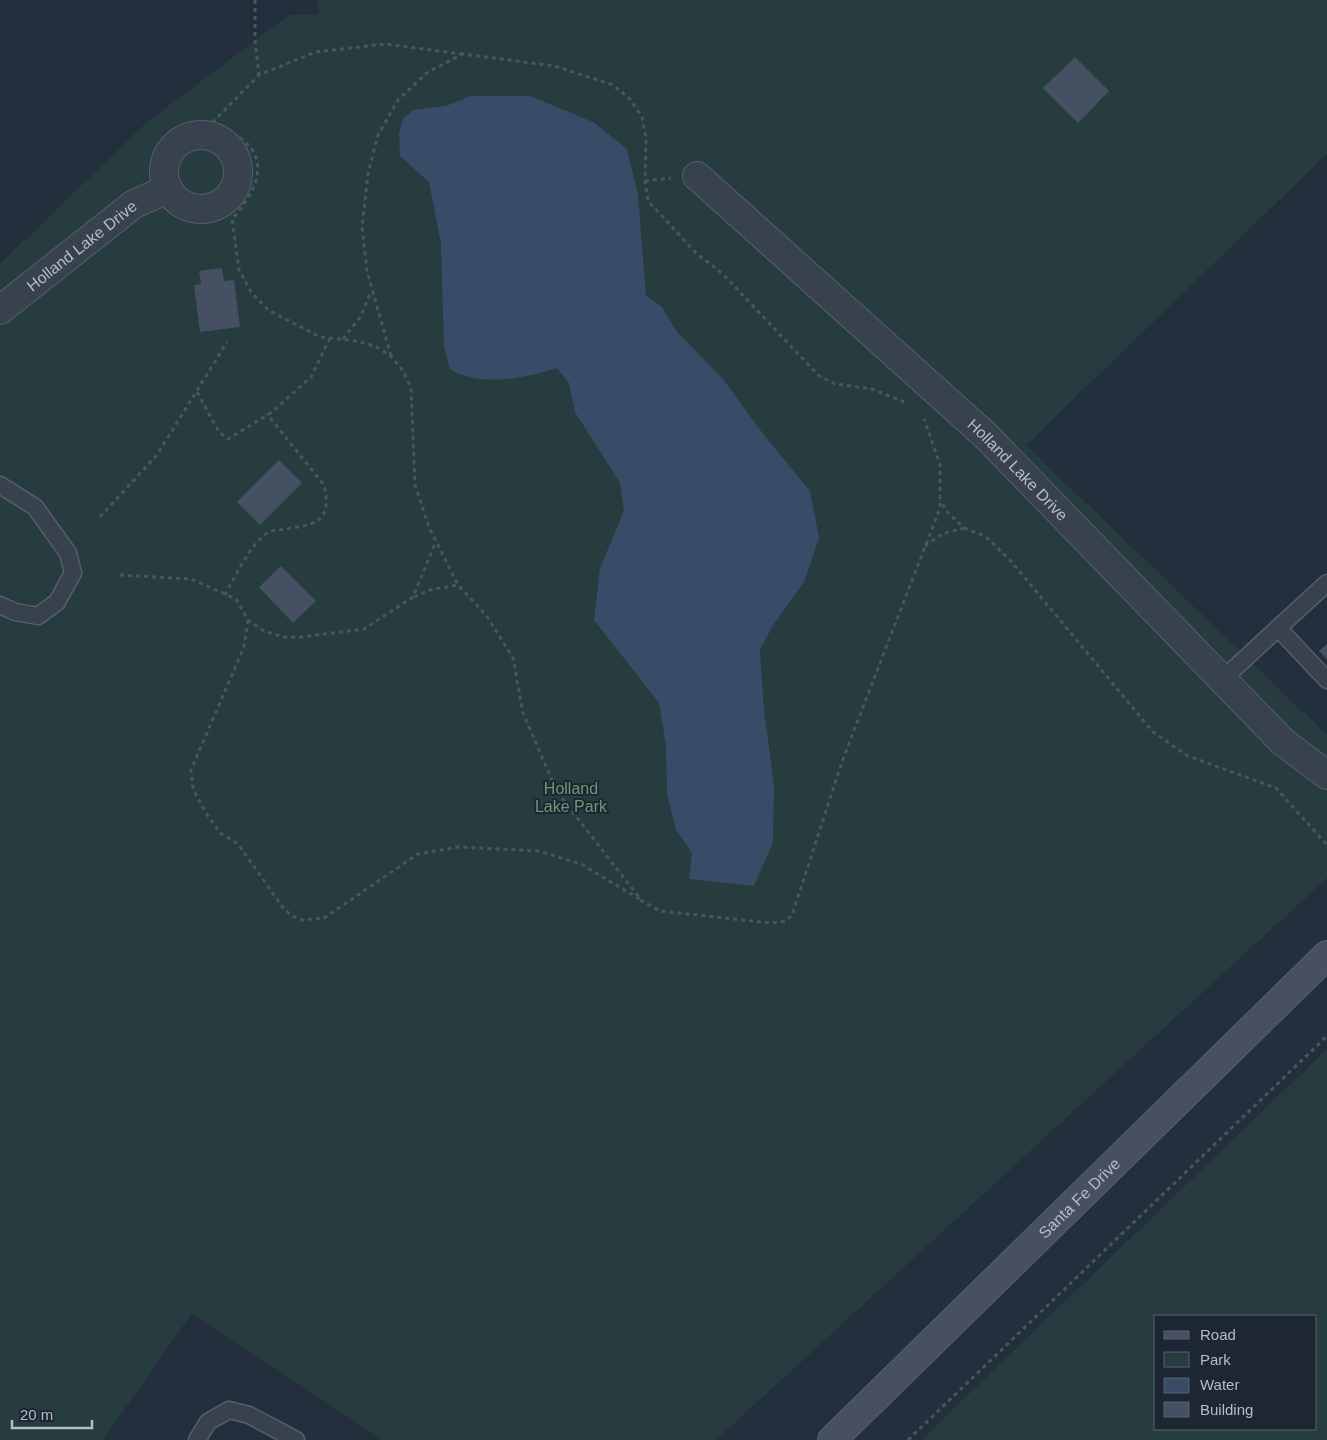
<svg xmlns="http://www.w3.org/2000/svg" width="1327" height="1440" viewBox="0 0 1327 1440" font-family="Arial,sans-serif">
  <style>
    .green { fill: #263c3f; fill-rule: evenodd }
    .water { fill: #394c67 }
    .building { fill: #455162 }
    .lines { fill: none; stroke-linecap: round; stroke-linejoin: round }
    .lane-casing { stroke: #565f6c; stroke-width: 19 }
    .street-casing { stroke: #565f6c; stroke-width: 30 }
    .secondary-casing { stroke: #565f6c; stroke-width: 30 }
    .path { stroke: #44595c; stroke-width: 3; stroke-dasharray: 4 4; stroke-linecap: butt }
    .lane { stroke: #38414e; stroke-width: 16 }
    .street { stroke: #38414e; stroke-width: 28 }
    .secondary { stroke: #465061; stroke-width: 28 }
    .labels { text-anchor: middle; stroke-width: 4; stroke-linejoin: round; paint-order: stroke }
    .street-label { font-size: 16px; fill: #b4bcc9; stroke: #1d2633 }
    .park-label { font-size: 16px; fill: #6b9a76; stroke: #1d2633 }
  </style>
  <rect width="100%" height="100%" fill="#242f3e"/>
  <g class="green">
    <polygon points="316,0 1327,0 1327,154 1026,445 1327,735 1327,878 716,1440 383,1440 192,1313 103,1440 0,1440 0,264 147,122 289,15 319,14"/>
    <path d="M1327,1049V1440H921ZM1156,1316H1316V1429H1156Z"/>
  </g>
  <path class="water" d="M471,96H530L593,122L627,149L638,195L646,296L662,307L677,332L723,379L764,435L810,491L819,538L804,582L772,627L760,650L764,711L774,785L773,842L754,886L689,879L692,853L676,830L667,795L666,745L659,703L594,620L600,568L624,511L620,483L575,412L569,383L557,368C526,378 479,388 450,369L444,347L441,244L429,182L400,156L399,134L403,119L413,110L446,106Z"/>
  <g class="building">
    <polygon points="1075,57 1109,91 1078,123 1043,88"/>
    <polygon points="222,268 224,281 234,280 240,327 200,332 194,285 201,284 199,271"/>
    <polygon points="279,460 302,483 260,525 237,502"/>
    <polygon points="281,566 316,601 293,623 259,587"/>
    <polygon points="1327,644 1327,659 1319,651"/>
  </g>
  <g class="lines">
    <defs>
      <g id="lane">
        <polyline points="0,485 35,507 68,553 73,573 57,602 38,616 15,612 0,605"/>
        <polyline points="1327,583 1278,628 1327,680"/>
        <polyline points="1222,680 1278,628"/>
        <polyline points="197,1440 208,1422 229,1410 249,1415 296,1440"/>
      </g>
      <g id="street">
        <circle cx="201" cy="172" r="37"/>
        <path id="s1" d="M697,176L985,435L1283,742L1327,775"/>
        <path id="s2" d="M0,310L134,204L168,189"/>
      </g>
      <g id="secondary">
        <path id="s3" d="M832,1440L1327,955"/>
      </g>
    </defs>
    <use href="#lane" class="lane-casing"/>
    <use href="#street" class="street-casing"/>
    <use href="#secondary" class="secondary-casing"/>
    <g class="path">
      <polyline points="255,0 255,40 259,75"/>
      <path d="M463,54L385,44L316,52L259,75L210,125C220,129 234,132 242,139C273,164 252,196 232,219L239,270L251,292L268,310L320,337L356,341L375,346L391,356L403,371L411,388L415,485L429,527L458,585L486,615L513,658L523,713L557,792L642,901L660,911L771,923L786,921L792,915L843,759L940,508V464L924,419"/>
      <polyline points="645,181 671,178"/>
      <polyline points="343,339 361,316 371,291"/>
      <polyline points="391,356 367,271 362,227 368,174 378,135 398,100 428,72 463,54 555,66 613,85 630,99 642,117 646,138 645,181 648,201 696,253 723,274 818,375 835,384 872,389 907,403"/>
      <polyline points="197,392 219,432 228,439 272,412 311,377 330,338"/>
      <polyline points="100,517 157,455 227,342"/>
      <polyline points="964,528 985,536 1010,560 1153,732 1188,756 1276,788 1327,845"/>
      <polyline points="925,546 942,534 964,528 946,511 941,500"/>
      <polyline points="120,575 191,579 236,599 248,620 264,631 283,637 302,637 364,629 413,597 436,541"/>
      <path d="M225,595C234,578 252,541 269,532C272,530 280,530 284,529C314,525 333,523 324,485L267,414"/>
      <polyline points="414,597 430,590 458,585"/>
      <polyline points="248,620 244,647 191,770 193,789 206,813 220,833 238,844 284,909 292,916 302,920 324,918 418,854 459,847 538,851 581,864 641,900"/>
      <polyline points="908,1440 1327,1036"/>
    </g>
    <use href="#lane" class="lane"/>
    <use href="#street" class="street"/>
    <use href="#secondary" class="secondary"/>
  </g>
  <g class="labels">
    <g class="street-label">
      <text dy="6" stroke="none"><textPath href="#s2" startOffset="104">Holland Lake Drive</textPath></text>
      <text dy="6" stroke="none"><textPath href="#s1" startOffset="435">Holland Lake Drive</textPath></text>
      <text dy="6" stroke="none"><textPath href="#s3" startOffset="346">Santa Fe Drive</textPath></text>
    </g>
    <g class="park-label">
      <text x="571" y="794">Holland<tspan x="571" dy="18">Lake Park</tspan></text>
    </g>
  </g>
  <rect x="1154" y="1315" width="162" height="115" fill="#1d2633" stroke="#59626f"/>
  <rect x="1164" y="1331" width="25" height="8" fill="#465061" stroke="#59626f"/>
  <text x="1200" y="1340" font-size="15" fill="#b4bcc9">Road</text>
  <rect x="1164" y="1352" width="25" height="15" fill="#263c3f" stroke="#59626f"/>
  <text x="1200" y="1365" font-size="15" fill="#b4bcc9">Park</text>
  <rect x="1164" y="1378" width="25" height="15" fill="#394c67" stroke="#59626f"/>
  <text x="1200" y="1390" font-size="15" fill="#b4bcc9">Water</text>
  <rect x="1164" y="1402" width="25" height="15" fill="#455162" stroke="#59626f"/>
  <text x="1200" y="1415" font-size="15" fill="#b4bcc9">Building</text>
  <path d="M12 1420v8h80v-8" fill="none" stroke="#b4bcc9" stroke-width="2.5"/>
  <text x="20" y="1420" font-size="15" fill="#b4bcc9" stroke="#1d2633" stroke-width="4" paint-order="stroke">20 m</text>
</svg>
